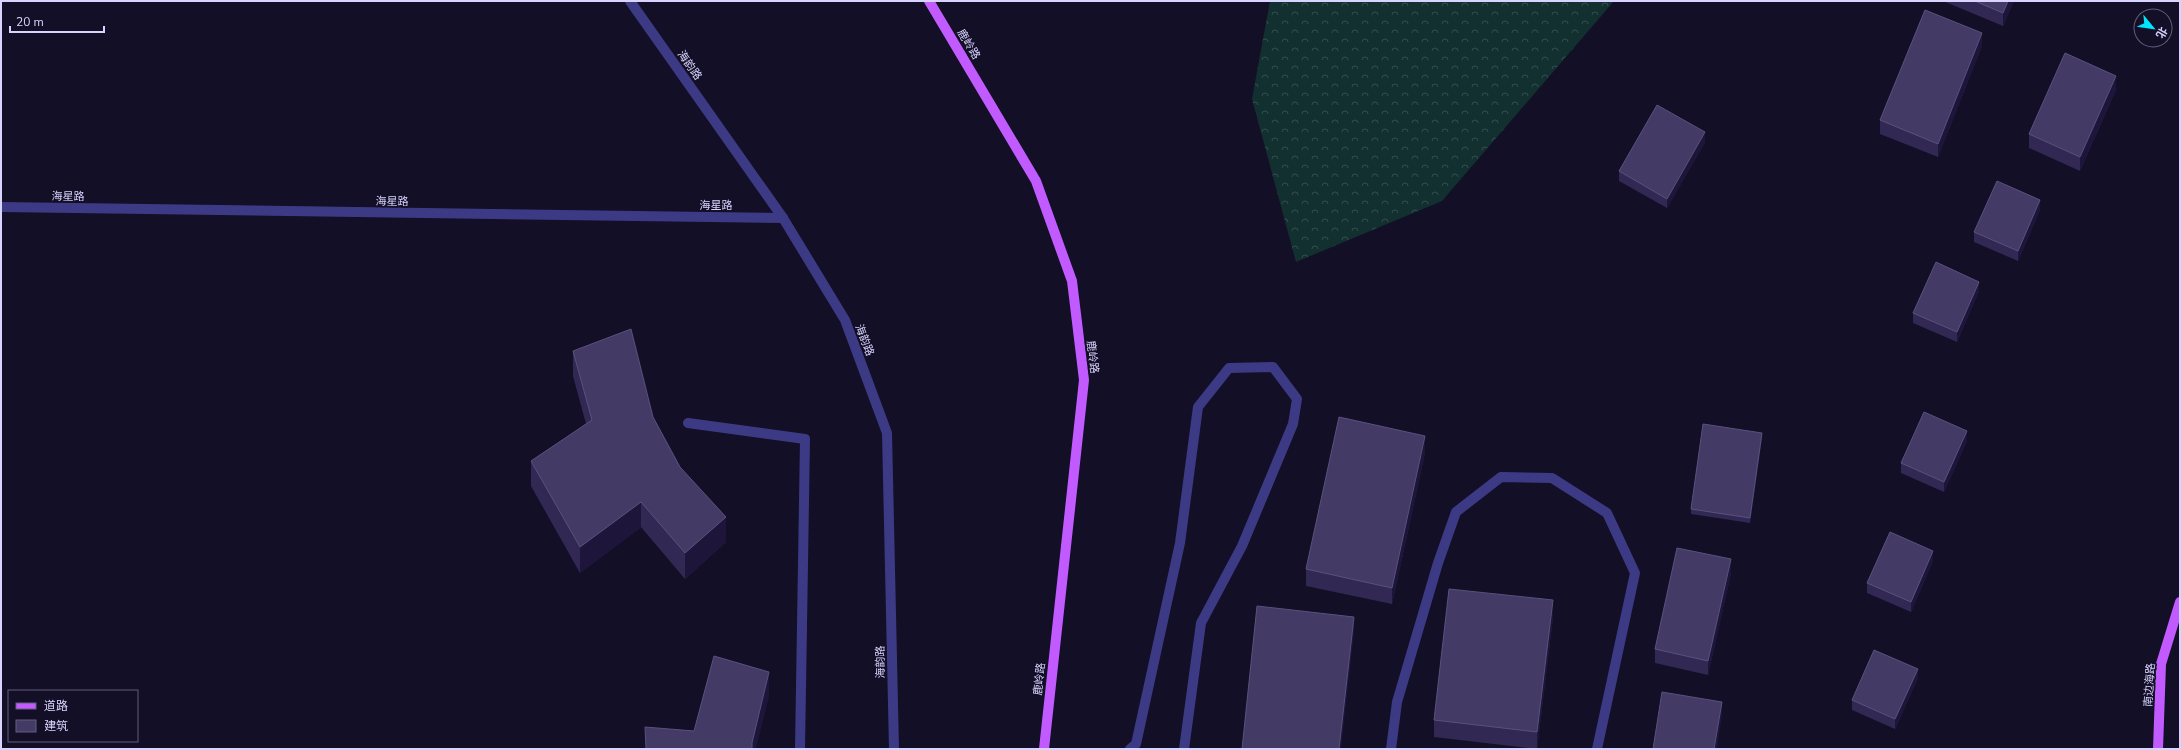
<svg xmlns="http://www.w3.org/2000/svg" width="2181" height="750" viewBox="0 0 2181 750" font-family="'Nunito Sans','Noto Sans SC',sans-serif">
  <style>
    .forest { fill: url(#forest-crowns) }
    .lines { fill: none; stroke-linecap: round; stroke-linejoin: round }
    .minor { stroke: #3d3a85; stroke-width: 10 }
    .major { stroke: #c25bff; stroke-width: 10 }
    .wall { fill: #312854 }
    .shaded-wall { fill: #1d163a }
    .building { fill: #433a66; stroke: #5a527e }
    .labels { text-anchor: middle; stroke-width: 3.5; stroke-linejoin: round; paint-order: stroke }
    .street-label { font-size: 11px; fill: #d9d4ff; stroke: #130f26 }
  </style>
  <defs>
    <pattern id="forest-crowns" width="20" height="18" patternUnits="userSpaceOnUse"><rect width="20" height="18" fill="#12302f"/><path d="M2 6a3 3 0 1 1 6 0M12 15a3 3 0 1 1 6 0" fill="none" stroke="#344d4e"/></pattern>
  </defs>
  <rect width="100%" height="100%" fill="#130f26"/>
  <polygon class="forest" points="1270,1 1614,1 1442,201 1296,262 1252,99"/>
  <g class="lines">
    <g class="minor">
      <polyline points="630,1 783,218 845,320 887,433 894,749"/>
      <polyline points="1,207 783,218"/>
      <polyline points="688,423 805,439 800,749"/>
      <polyline points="1130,749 1136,744 1180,543 1198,407 1229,368 1273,367 1297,399 1293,424 1242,546 1201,623 1184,749"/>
      <polyline points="1391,749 1397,702 1438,563 1456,512 1501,477 1552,478 1607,513 1635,573 1597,749"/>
    </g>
    <g class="major">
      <polyline points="929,1 1036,181 1072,281 1084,380 1044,749"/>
      <polyline points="2158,749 2161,664 2180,602"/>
    </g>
  </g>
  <g class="wall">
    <polygon points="1943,1 2014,1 2003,26"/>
    <polygon points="1982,46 1938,157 1880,134 1880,120"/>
    <polygon points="2116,90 2080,171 2029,148 2029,134"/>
    <polygon points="1705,142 1667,208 1619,181 1619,171"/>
    <polygon points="2040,210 2018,261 1974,242 1974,232"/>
    <polygon points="1979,291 1957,342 1913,323 1913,313"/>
    <polygon points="573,351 653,417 680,467 726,542 685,579 641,527 580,573 531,486 531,461 586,424 573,376"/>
    <polygon points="1762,438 1750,523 1691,514 1691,509"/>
    <polygon points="1967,441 1944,492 1901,473 1901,463"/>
    <polygon points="1425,453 1392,604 1306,586 1306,569"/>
    <polygon points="1933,561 1911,612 1867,593 1867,583"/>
    <polygon points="1731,573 1708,675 1655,663 1655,649"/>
    <polygon points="1553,617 1537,749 1434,737 1434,720"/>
    <polygon points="1918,678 1895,729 1852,710 1852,700"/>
  </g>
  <g class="shaded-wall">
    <polygon points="2008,1 2014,1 2003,26 2003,13"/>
    <polygon points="1982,33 1982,46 1938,157 1938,144"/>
    <polygon points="2116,76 2116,90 2080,171 2080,157"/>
    <polygon points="1705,132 1705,142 1667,208 1667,199"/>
    <polygon points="2040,200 2040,210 2018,261 2018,251"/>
    <polygon points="1979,282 1979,291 1957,342 1957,332"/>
    <polygon points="1967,431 1967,441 1944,492 1944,482"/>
    <polygon points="1762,433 1762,438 1750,523 1750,518"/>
    <polygon points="1425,436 1425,453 1392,604 1392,588"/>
    <polygon points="641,502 641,527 580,573 580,547"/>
    <polygon points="726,517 726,542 685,579 685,553"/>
    <polygon points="1933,551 1933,561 1911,612 1911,602"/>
    <polygon points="1731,559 1731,573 1708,675 1708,661"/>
    <polygon points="1553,600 1553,617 1537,749 1537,732"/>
    <polygon points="1354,617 1354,634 1341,749 1339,749"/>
    <polygon points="1918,669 1918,678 1895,729 1895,719"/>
    <polygon points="769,672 769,697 756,749 752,749 752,743"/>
    <polygon points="1722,702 1722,716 1717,749 1714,749"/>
  </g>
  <g class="building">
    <polygon points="1975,1 2008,1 2003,13"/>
    <polygon points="1925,10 1982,33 1938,144 1880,120"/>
    <polygon points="2065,53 2116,76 2080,157 2029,134"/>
    <polygon points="1657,105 1705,132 1667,199 1619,171"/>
    <polygon points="1997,181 2040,200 2018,251 1974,232"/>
    <polygon points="1936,262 1979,282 1957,332 1913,313"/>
    <polygon points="631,329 653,417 680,467 726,517 685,553 641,502 580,547 531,461 592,420 573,351"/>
    <polygon points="1924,412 1967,431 1944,482 1901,463"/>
    <polygon points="1339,417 1425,436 1392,588 1306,569"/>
    <polygon points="1703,424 1762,433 1750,518 1691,509"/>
    <polygon points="1890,532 1933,551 1911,602 1867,583"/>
    <polygon points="1677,548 1731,559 1708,661 1655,649"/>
    <polygon points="1449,589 1553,600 1537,732 1434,720"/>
    <polygon points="1257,606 1354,617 1339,749 1242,749"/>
    <polygon points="1874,650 1918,669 1895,719 1852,700"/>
    <polygon points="714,656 769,672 752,743 752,749 646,749 645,727 694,731"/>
    <polygon points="1662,692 1722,702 1714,749 1653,749"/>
  </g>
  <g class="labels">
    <g class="street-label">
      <text transform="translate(969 44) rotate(59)" y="4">鹿岭路</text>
      <text transform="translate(690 65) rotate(55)" y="4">海韵路</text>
      <text transform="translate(68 196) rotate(1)" y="4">海星路</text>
      <text transform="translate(392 201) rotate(1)" y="4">海星路</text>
      <text x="716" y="209">海星路</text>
      <text transform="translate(865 340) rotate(69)" y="4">海韵路</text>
      <text transform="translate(1093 357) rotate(83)" y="4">鹿岭路</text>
      <text transform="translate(880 662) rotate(-91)" y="4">海韵路</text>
      <text transform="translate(1039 679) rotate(-84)" y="4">鹿岭路</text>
      <text transform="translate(2149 685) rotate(-86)" y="4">南边海路</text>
    </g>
  </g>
  <rect width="2181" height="750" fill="none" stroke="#d9d4ff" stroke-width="4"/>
  <rect x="8" y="690" width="130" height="52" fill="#130f26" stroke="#625e7d"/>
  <rect x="16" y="703" width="20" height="6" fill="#c25bff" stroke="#625e7d"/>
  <text x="44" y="710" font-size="12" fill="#d9d4ff">道路</text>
  <rect x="16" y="720" width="20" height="12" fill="#433a66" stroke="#625e7d"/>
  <text x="44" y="730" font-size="12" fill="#d9d4ff">建筑</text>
  <g transform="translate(2153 28) rotate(119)"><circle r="19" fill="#130f26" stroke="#625e7d"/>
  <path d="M0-3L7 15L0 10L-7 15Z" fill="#00e5ff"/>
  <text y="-6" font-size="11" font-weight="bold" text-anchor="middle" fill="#d9d4ff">北</text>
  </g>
  <path d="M10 26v6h94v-6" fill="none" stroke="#d9d4ff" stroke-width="2"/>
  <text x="16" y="26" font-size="12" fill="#d9d4ff" stroke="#130f26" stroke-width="3" paint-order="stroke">20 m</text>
</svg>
